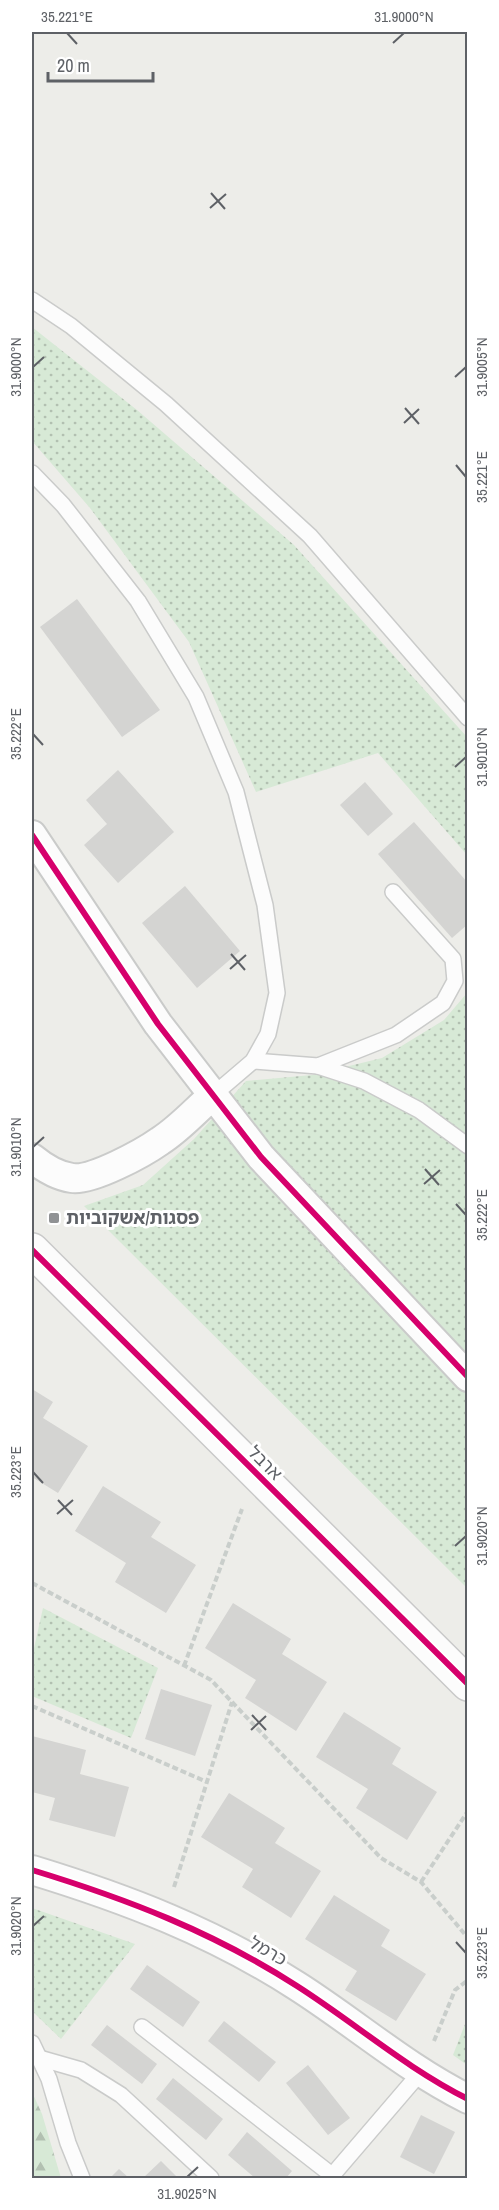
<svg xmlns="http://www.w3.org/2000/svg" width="499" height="2210" viewBox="0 0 499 2210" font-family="'Archivo Narrow','Noto Sans Hebrew',sans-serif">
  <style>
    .grass { fill: url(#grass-dots) }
    .forest { fill: url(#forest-firs) }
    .building { fill: #d4d4d2 }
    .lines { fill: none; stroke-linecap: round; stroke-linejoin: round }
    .lane-casing { stroke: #cacbca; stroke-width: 18 }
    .street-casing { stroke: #cacbca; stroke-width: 32 }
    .secondary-casing { stroke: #c9c9c9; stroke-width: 36 }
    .path { stroke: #c9cecb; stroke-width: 4; stroke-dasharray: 6 3; stroke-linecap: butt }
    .lane { stroke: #fcfcfc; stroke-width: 15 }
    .street { stroke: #fcfcfc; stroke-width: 28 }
    .secondary { stroke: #fcfcfc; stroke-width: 33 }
    .cycleway-casing { stroke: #fff; stroke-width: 10 }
    .cycleway { stroke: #d6006c; stroke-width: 6 }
    .ticks { fill: none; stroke: #5e6166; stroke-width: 2 }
    .poi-dot { fill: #909294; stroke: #fff; stroke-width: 2 }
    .labels { text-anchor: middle; stroke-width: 6; stroke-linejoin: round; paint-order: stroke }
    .poi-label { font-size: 18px; font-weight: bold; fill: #5e6166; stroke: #fff; text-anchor: start }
    .street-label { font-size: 18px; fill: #5e6166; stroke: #fff }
    .neatline { fill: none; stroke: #5e6166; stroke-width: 2 }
    .ticks-label { font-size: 15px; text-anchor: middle; fill: #5e6166 }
  </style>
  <defs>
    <pattern id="grass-dots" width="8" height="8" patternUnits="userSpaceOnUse" patternTransform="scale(1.5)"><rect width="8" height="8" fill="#d7e9d6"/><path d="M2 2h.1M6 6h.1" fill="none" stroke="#b2c0b1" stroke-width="1.8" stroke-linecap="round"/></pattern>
    <pattern id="forest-firs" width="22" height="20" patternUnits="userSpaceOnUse" patternTransform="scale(1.5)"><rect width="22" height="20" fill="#d7e9d6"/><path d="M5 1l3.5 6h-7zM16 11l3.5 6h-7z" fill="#b2c0b1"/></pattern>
  </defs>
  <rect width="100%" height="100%" fill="#edede9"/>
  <g class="grass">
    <polygon points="32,327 137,410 294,545 467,737 467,855 378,753 256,792 189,642 90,508 32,441"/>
    <polygon points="467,993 467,1588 84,1206 143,1185 194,1139 246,1081 312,1075 382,1058 444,1020"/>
    <polygon points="43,1608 158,1668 131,1738 32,1696 32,1657"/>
    <polygon points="32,1908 135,1944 61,2039 32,2011"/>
    <polygon points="467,2019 467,2065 453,2055"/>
  </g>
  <polygon class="forest" points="32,2092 42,2114 61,2178 32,2178"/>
  <g class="building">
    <polygon points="77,599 160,710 122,737 40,627"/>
    <polygon points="118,770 174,832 118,883 84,845 107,824 86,800"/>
    <polygon points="365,782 393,814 368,836 340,805"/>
    <polygon points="414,822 468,883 468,924 452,938 378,854"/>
    <polygon points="185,886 240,951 197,988 142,923"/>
    <polygon points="32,1389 53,1402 43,1418 88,1446 58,1493 32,1477"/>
    <polygon points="103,1486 161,1522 151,1537 196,1565 166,1613 115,1582 126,1563 75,1531"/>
    <polygon points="233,1603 291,1639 282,1654 327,1682 296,1731 245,1698 256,1680 205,1648"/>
    <polygon points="161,1689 212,1705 195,1756 145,1739"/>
    <polygon points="344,1712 401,1748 392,1764 437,1792 407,1840 356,1808 368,1789 316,1757"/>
    <polygon points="32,1736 86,1750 80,1774 129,1787 115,1837 49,1820 55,1798 32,1792"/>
    <polygon points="229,1793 285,1828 275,1843 321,1871 291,1918 242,1887 253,1869 201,1837"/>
    <polygon points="334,1895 390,1930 381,1946 426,1974 396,2021 345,1990 357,1971 305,1939"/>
    <polygon points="147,1965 200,2002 183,2027 130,1989"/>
    <polygon points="224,2021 276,2062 259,2082 208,2041"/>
    <polygon points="107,2025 157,2064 142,2084 91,2045"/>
    <polygon points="308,2065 350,2118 328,2135 286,2083"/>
    <polygon points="173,2078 223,2119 206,2140 156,2099"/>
    <polygon points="421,2115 455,2132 434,2174 400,2157"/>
    <polygon points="247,2132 292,2171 286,2178 255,2178 228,2155"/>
    <polygon points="161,2161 178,2178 143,2178"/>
    <polygon points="119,2169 129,2178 110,2178"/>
  </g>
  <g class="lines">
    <defs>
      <g id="lane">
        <polyline points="32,300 71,326 166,404 310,536 468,718"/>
        <polyline points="32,473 63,505 138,601 196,697 236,792 265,905 277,993 268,1034 253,1061 212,1096"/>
        <polyline points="253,1061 318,1066 396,1035 443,1003 455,981 453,959 393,892"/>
        <polyline points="318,1066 364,1081 419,1110 468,1146"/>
        <polyline points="142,2027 333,2176"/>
        <polyline points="32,2043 49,2079 68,2143 82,2178"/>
        <polyline points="39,2058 81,2070 121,2095 211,2178"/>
        <polyline points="330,2178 420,2073"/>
      </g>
      <g id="street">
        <polyline points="32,835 158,1024 261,1157 468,1377"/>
        <path d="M32,1158C43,1167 57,1176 72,1178C92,1181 143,1153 160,1141C179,1129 195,1111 212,1096"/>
        <path d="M32,1870C127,1899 213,1932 297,1986C355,2023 406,2068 468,2099"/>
      </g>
      <polyline id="secondary" points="32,1250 468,1684"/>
    </defs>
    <use href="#lane" class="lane-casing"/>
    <use href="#street" class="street-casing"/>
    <use href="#secondary" class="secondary-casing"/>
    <g class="path">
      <polyline points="32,1583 211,1680 381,1858 421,1882 468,1938"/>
      <polyline points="184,1666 242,1509"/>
      <polyline points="32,1706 207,1782"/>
      <polyline points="421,1882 468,1811"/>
      <polyline points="174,1887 232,1702"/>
      <polyline points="434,2041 455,1990 468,1980"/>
    </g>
    <use href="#lane" class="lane"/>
    <use href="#street" class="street"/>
    <use href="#secondary" class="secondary"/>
    <defs>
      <g id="cycleway">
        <polyline points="32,835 158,1024 261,1157 468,1377"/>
        <polyline points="32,1250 468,1684"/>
        <path d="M32,1870C127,1899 213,1932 297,1986C355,2023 406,2068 468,2099"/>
      </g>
    </defs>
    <use href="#cycleway" class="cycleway-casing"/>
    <use href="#cycleway" class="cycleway"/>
  </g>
  <path class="ticks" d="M67,33L77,44M393,43L404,33M211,193L225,209M210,208L226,194M33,367L44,357M455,377L466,367M405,408L419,424M404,423L419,409M456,465L466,477M33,734L43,745M455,767L466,757M231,954L245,970M230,969L246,955M33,1147L44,1137M425,1169L439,1185M424,1184L440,1170M456,1204L466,1215M33,1472L43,1483M58,1500L72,1515M57,1514L73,1500M455,1546L466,1536M252,1715L266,1730M251,1730L266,1716M33,1926L44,1916M456,1942L466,1953M187,2177L198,2167"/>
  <rect class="poi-dot" x="48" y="1212" width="12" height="12" rx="3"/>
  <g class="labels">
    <g class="poi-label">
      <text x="66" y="1224">פסגות/אשקוביות</text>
    </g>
    <g class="street-label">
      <text transform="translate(265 1463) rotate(45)" y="6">ארבל</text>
      <text transform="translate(268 1951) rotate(30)" y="6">כרמל</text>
    </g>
  </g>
  <rect width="499" height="2210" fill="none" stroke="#ffffff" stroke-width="66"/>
  <path d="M48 72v9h105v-9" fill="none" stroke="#5e6166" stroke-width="3"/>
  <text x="57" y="72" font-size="18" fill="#5e6166" stroke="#ffffff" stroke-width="4.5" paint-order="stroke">20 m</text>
  <rect x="33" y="33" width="433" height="2144" class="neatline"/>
  <g class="ticks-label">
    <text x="67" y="22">35.221°E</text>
    <text x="404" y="22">31.9000°N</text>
    <text transform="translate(482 367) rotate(-90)" y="5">31.9005°N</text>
    <text transform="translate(16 367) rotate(-90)" y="5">31.9000°N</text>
    <text transform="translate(482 477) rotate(-90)" y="5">35.221°E</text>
    <text transform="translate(16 734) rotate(-90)" y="5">35.222°E</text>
    <text transform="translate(482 757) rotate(-90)" y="5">31.9010°N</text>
    <text transform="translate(16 1147) rotate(-90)" y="5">31.9010°N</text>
    <text transform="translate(482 1215) rotate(-90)" y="5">35.222°E</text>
    <text transform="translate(16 1472) rotate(-90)" y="5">35.223°E</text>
    <text transform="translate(482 1536) rotate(-90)" y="5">31.9020°N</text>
    <text transform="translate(16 1926) rotate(-90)" y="5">31.9020°N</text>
    <text transform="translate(482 1953) rotate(-90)" y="5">35.223°E</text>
    <text x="187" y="2199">31.9025°N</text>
  </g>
</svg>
